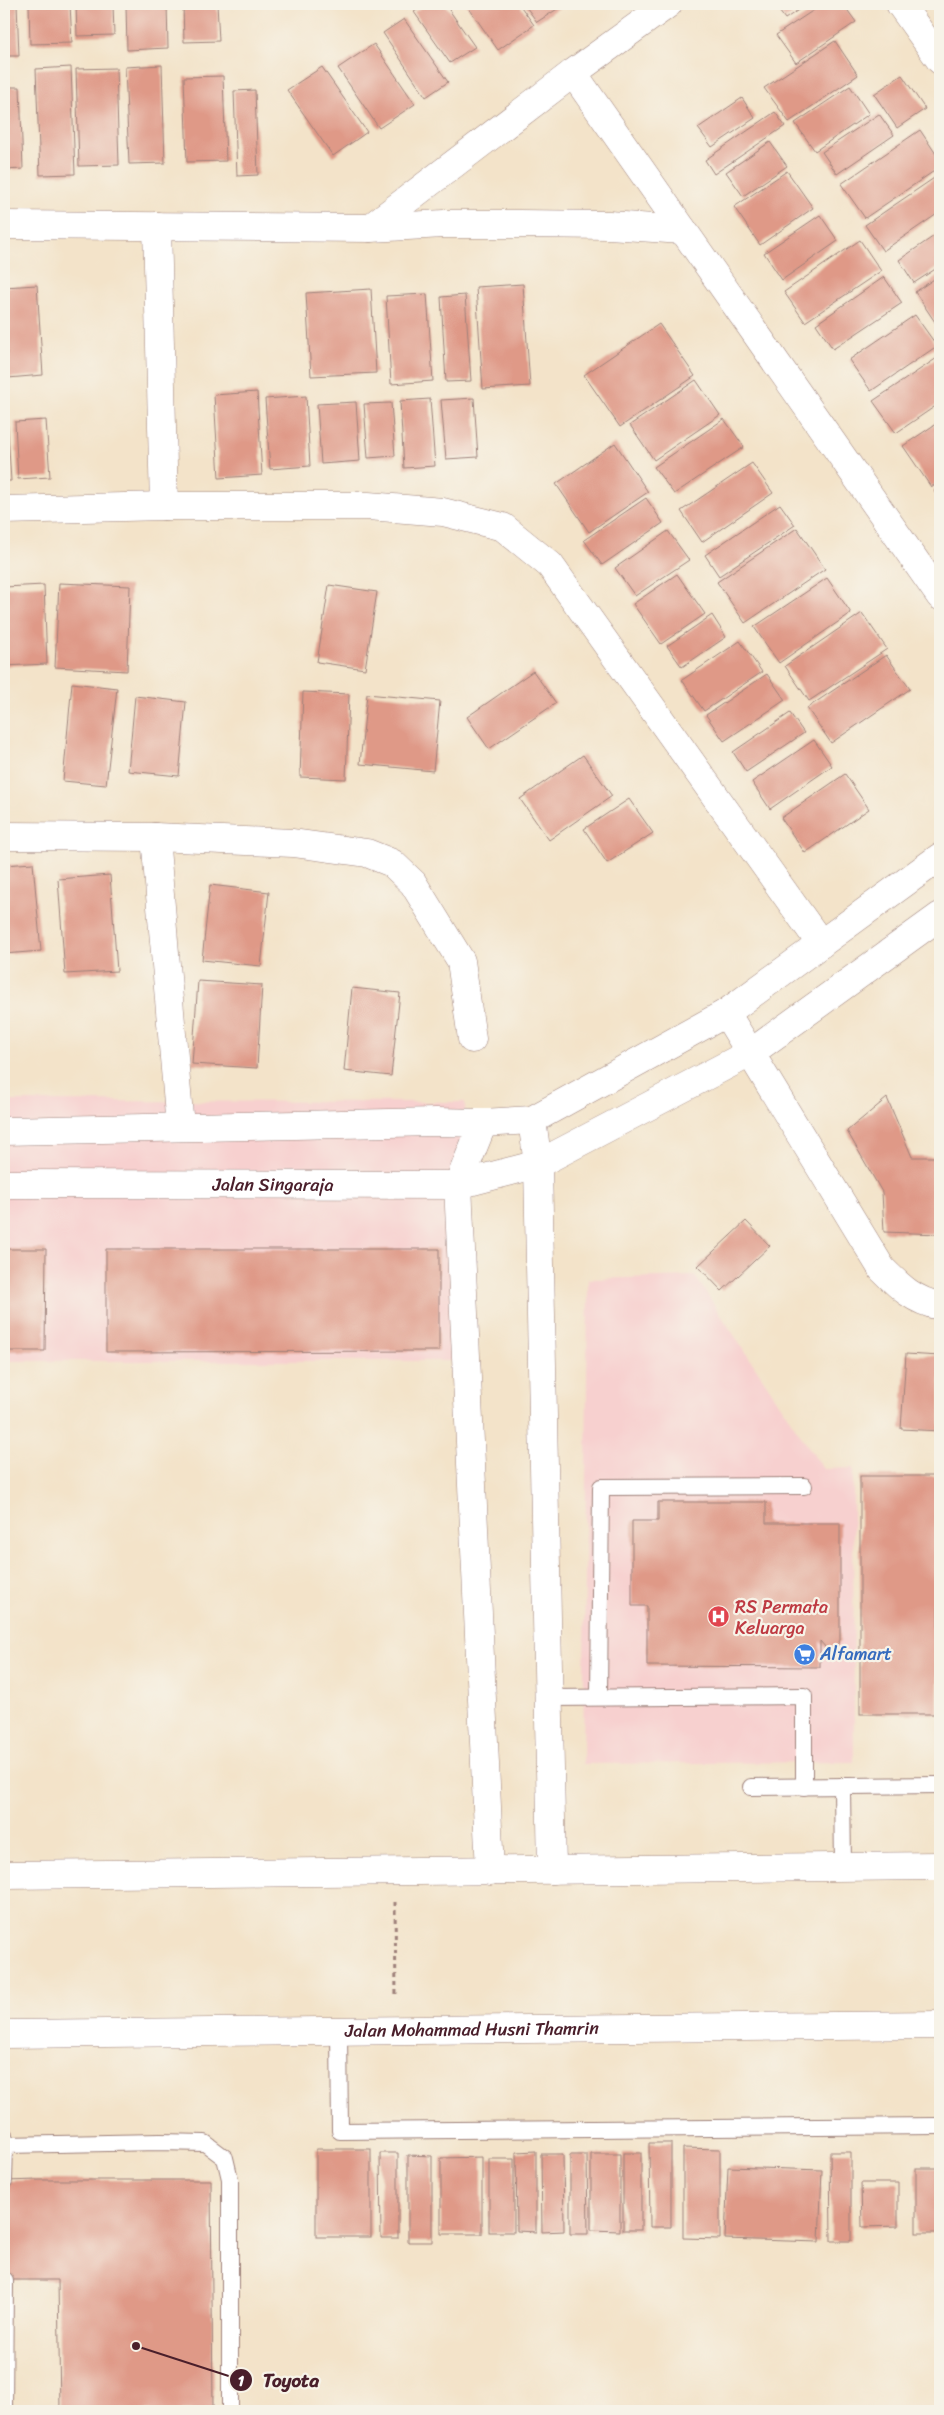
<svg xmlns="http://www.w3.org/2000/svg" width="944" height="2415" viewBox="0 0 944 2415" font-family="Sriracha,sans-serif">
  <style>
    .built { fill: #f7d0cf }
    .building { fill: #df9987 }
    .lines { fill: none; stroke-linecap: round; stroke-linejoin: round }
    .service-casing { stroke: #9e817a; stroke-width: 18 }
    .minor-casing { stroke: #9e817a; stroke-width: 29 }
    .tertiary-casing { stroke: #9e817a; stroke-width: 29 }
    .path { stroke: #9e817a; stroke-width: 3; stroke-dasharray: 4 4; stroke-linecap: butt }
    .service { stroke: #fff; stroke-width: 16 }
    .minor { stroke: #fff; stroke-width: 28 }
    .tertiary { stroke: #fff; stroke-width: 28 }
    .labels { text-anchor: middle; stroke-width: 4.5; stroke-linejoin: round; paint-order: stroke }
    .street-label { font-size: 18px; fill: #4a1f2b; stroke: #f7f3e8 }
    .health-label { font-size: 18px; fill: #be3a42; stroke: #f7f3e8; text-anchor: start }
    .shop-label { font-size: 18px; fill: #366cbe; stroke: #f7f3e8; text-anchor: start }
    .leader { fill: none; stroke: #4a1f2b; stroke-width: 2 }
    .callout-dot { fill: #4a1f2b; stroke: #f7f3e8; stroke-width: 2 }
    .mark-label { font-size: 15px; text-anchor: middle; font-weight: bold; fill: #fff }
    .callout-label { font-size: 19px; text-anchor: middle; font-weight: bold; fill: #4a1f2b; stroke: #f7f3e8; stroke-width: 4.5; stroke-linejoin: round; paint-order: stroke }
  </style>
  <rect width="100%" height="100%" fill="#f7f3e8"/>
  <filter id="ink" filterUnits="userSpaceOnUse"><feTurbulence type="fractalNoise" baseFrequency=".02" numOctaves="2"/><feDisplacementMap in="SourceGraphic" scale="10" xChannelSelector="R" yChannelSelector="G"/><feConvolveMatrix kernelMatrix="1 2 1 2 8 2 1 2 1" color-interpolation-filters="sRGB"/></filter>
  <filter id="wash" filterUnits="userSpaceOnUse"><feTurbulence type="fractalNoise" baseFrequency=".0096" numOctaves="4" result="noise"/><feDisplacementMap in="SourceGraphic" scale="20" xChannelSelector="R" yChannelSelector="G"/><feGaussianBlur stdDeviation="1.12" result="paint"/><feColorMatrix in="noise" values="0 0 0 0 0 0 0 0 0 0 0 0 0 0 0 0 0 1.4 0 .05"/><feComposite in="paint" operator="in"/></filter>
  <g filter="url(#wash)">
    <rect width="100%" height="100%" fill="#f3e3c9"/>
    <g class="built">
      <polygon points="4,1101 465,1102 468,1361 4,1361"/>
      <polygon points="695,1276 823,1469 853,1468 854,1762 583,1764 588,1279"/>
    </g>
    <g id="blocks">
      <g class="building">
        <polygon points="4,4 17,4 19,56 4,56"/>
        <polygon points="29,4 70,4 72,43 30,44"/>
        <polygon points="76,4 113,4 114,35 77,36"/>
        <polygon points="126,4 167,4 168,48 127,50"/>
        <polygon points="183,4 217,4 219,41 184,42"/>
        <polygon points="426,4 445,4 475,47 450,63 414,12"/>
        <polygon points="466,4 519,4 534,25 498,50"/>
        <polygon points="524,4 565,4 537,22"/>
        <polygon points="774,4 807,4 785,19"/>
        <polygon points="823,4 843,4 856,22 796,63 776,35"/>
        <polygon points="404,19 448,82 426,97 383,33"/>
        <polygon points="835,41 858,75 789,122 764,88"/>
        <polygon points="374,44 415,104 379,128 338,68"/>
        <polygon points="162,65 165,163 129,164 125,67"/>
        <polygon points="71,67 75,174 40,175 36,69"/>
        <polygon points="322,67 367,132 333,156 287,90"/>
        <polygon points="116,68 119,165 79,166 76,69"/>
        <polygon points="902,75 925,109 897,128 874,94"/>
        <polygon points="223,76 226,161 187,162 184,77"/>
        <polygon points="850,86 869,114 815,151 795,123"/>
        <polygon points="4,87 20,87 23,169 4,170"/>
        <polygon points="255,90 258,175 237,176 234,91"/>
        <polygon points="742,98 755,118 712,147 698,128"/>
        <polygon points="775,112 785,126 714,174 705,160"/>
        <polygon points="879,114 894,135 837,174 822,152"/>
        <polygon points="920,130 940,160 940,167 865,218 841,184"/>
        <polygon points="770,142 787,166 743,196 726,172"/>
        <polygon points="787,171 813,208 760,245 734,207"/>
        <polygon points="940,174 940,212 883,251 865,225"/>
        <polygon points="820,215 838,241 782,280 764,253"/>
        <polygon points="940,232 940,266 914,283 899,260"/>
        <polygon points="860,240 881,271 805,322 784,292"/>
        <polygon points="940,275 940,323 937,325 915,292"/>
        <polygon points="884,277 902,303 833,349 816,324"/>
        <polygon points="523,284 530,386 483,389 476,287"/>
        <polygon points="37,285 43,375 8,378 4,287"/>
        <polygon points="371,289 376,373 311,376 306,293"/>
        <polygon points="427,294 433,381 391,384 386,296"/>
        <polygon points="465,295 471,381 446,382 441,297"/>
        <polygon points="915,315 937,346 871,391 849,360"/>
        <polygon points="659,324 695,376 620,427 584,375"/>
        <polygon points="940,356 940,403 896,433 873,401"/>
        <polygon points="696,380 720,415 654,460 630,425"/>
        <polygon points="257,392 262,475 219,478 214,395"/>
        <polygon points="306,396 310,466 270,469 265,399"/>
        <polygon points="474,398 478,457 446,459 441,400"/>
        <polygon points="430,399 435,466 404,468 400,401"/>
        <polygon points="356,402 360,461 321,464 317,404"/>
        <polygon points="391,403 395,456 368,458 364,404"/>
        <polygon points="7,416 11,481 4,481 4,417"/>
        <polygon points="724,419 744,447 674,494 654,467"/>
        <polygon points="46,420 50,477 18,479 15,422"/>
        <polygon points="940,421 940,481 931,487 903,446"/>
        <polygon points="615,443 648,492 589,532 556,484"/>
        <polygon points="752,463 773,493 702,542 681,511"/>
        <polygon points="940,487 940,501 934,491"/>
        <polygon points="646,498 663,523 602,565 584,540"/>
        <polygon points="780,504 795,525 719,576 705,555"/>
        <polygon points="797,528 825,569 745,623 717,582"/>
        <polygon points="668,531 689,560 635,596 615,568"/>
        <polygon points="677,574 705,614 661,644 633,604"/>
        <polygon points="827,578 851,613 779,663 754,627"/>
        <polygon points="59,583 130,586 127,671 55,667"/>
        <polygon points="44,585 47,664 4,666 4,587"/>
        <polygon points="329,585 377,592 365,669 317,662"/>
        <polygon points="862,613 887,649 809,701 785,666"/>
        <polygon points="712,615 726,637 682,667 667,646"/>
        <polygon points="740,641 762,672 704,711 682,680"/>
        <polygon points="886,655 910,689 831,743 807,708"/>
        <polygon points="533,671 556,703 489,749 467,717"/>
        <polygon points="767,674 785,700 724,741 706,715"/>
        <polygon points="72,683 117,688 106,785 63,781"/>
        <polygon points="303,692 349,694 346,779 300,777"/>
        <polygon points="367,694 440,701 433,771 360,764"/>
        <polygon points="135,696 186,702 179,776 128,771"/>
        <polygon points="790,713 804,733 746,772 733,752"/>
        <polygon points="814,740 832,766 770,809 752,782"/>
        <polygon points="583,755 612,796 549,840 520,799"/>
        <polygon points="845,774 869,809 805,853 781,818"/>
        <polygon points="629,799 653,833 607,863 584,829"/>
        <polygon points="33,863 41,951 4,954 4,865"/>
        <polygon points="110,875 117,971 65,974 58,879"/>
        <polygon points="210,885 269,892 261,966 202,960"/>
        <polygon points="198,981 262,985 257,1068 192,1064"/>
        <polygon points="352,988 400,993 391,1076 344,1071"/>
        <polygon points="887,1098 912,1157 940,1157 940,1234 884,1232 882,1192 847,1131"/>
        <polygon points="746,1221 770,1246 722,1291 698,1266"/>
        <polygon points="4,1249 46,1249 45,1351 4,1351"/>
        <polygon points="106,1249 439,1249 439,1351 106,1352"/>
        <polygon points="906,1354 940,1356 940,1431 901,1429"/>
        <rect x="860" y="1476" width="78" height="238"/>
        <polygon points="658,1502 766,1502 766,1523 840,1523 840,1640 835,1649 830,1650 826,1648 820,1641 820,1667 647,1666 647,1606 632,1606 632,1521 658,1521"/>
        <polygon points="649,2143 671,2143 671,2227 650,2227"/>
        <polygon points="683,2148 720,2149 720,2239 683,2238"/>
        <rect x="316" y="2149" width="55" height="88"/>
        <polygon points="536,2151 536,2232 517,2231 516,2152"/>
        <polygon points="830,2152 851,2152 851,2241 831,2241"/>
        <polygon points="380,2153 398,2153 398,2238 381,2238"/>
        <rect x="623" y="2153" width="18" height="77"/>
        <polygon points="541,2154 563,2154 564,2231 542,2232"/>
        <polygon points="591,2154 620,2154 620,2231 591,2230"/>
        <polygon points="408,2155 432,2156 432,2242 408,2242"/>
        <polygon points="570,2155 587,2155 588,2234 570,2234"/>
        <polygon points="482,2157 482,2234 441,2234 441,2158"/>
        <rect x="489" y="2159" width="25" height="73"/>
        <polygon points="728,2167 822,2170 819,2242 725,2239"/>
        <rect x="916" y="2168" width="24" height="65"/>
        <polygon points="39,2180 211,2180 213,2411 60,2411 58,2280 4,2280 4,2181"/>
        <polygon points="861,2183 898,2183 898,2226 862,2227"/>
      </g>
    </g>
  </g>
  <g filter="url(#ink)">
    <use href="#blocks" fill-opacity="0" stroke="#9e817a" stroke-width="1"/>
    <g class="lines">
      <defs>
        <g id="service">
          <polyline points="599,1697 601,1487 804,1486"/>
          <polyline points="549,1698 804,1696 804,1787"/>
          <polyline points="842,1786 843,1867"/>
          <polyline points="751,1787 940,1785"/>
          <polyline points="339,2030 340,2131 940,2126"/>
          <polyline points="4,2135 5,2145 160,2142 205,2143 225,2158 230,2179 230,2411"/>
          <polyline points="4,2181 5,2145"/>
          <polyline points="4,2411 5,2280"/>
        </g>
        <g id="minor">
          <polyline points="900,4 940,60"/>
          <polyline points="573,73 940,596"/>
          <polyline points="4,225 370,228 444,224 520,224 609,225 683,230"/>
          <polyline points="157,226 164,506"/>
          <polyline points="370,228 573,73 668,4"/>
          <polyline points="4,510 164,506 368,506 443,512 503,527 550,565 821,944"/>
          <polyline points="4,836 155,837 293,843 367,853 392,863 413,883 461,961 472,1039"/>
          <polyline points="155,837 180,1127"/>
          <path d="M726,1013L882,1269C900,1287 914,1301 940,1306"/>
          <polyline points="532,1120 538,1164 552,1870"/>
          <polyline points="483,1123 458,1185 490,1871"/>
          <polyline points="4,1131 436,1122 483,1123 532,1120 726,1013 940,857"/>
          <path id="s1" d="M4,1184L458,1185L538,1164L752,1052L940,916"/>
        </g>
        <g id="tertiary">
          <polyline points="4,1875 940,1866"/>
          <path id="s2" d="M4,2034L940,2025"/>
        </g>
      </defs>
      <use href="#service" class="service-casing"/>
      <use href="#minor" class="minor-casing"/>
      <use href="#tertiary" class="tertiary-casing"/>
      <polyline class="path" points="395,1902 396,1998"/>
      <use href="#service" class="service"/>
      <use href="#minor" class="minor"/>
      <use href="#tertiary" class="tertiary"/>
    </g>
  </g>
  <defs>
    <symbol id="hospital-disc" viewBox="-11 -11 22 22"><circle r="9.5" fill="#e0444e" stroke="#f7f3e8"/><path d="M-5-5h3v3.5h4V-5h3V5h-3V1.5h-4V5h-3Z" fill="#fff"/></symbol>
    <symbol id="supermarket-disc" viewBox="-11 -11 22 22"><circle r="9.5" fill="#3f7fe0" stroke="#f7f3e8"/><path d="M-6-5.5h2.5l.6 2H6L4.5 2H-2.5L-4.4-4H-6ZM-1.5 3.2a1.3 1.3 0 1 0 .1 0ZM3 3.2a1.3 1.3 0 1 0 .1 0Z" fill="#fff"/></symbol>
  </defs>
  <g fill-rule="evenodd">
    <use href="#hospital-disc" x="706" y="1604" width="25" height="25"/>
    <use href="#supermarket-disc" x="792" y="1642" width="25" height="25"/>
  </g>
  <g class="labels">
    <g class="street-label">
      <text dy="6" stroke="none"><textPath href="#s1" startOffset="269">Jalan Singaraja</textPath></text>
      <text dy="6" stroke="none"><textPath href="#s2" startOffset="468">Jalan Mohammad Husni Thamrin</textPath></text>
    </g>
    <g class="health-label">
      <text x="735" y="1613">RS Permata<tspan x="735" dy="21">Keluarga</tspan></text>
    </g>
    <g class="shop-label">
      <text x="820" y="1660">Alfamart</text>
    </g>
  </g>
  <path class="leader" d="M136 2346L241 2380"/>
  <g class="callout-dot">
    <circle cx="136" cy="2346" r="5"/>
    <circle cx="241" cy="2380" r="12"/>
  </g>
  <g class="mark-label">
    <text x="241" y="2386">1</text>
  </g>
  <g class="callout-label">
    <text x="291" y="2387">Toyota</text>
  </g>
  <rect width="944" height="2415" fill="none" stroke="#f7f3e8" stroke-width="20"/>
</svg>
